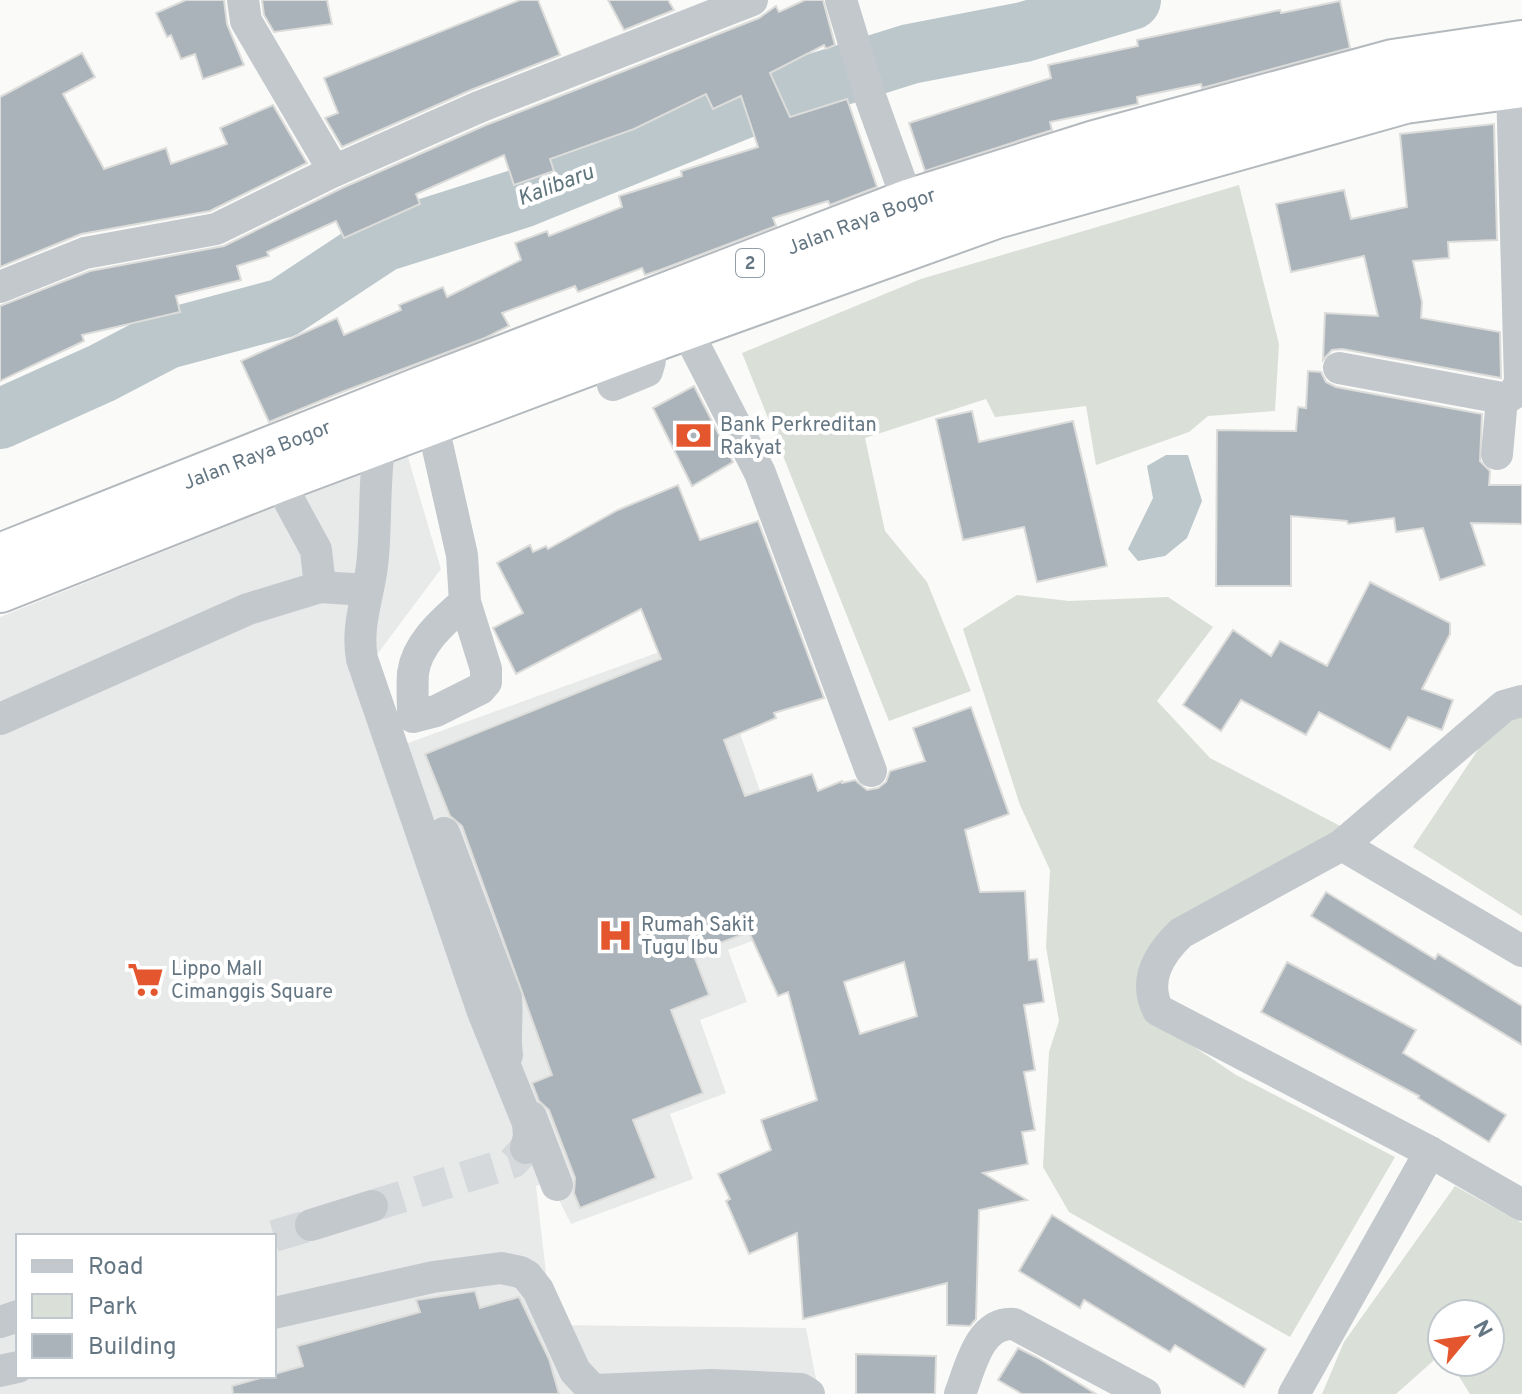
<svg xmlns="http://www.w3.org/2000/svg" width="1522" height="1394" viewBox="0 0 1522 1394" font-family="Overpass,sans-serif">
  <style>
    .built { fill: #e8e9e9; fill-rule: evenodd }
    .green { fill: #dadfd7 }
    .water { fill: #bbc7cb }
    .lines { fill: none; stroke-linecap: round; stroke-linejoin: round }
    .river { stroke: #bbc7cb; stroke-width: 60 }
    .building { fill: #aab3b9; stroke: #dcdcda; stroke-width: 2; fill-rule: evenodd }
    .minor-tunnel { stroke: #d5d9db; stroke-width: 32; stroke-dasharray: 32 16; stroke-linecap: butt }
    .highway-casing { stroke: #b4b9bd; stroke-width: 48 }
    .minor { stroke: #c3c8cc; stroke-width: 32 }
    .highway { stroke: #fff; stroke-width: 44 }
    .labels { text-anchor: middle; stroke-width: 8; stroke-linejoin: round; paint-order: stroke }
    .shield { fill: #fff; stroke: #939fa8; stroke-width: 2 }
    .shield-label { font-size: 18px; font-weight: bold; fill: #657683 }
    .street-label { font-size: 20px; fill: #657683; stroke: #fff }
    .poi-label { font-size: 20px; fill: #657683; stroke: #fff; text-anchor: start }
    .water-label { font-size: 22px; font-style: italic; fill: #60757c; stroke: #fff }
  </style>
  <rect width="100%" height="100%" fill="#fafaf8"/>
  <path class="built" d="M407,454L441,569L373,660L397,747L706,635L805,921L728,950L747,1002L700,1020L726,1093L670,1114L693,1179L571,1224L550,1182L536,1186L552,1325L806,1328L819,1394H0V617ZM18,1236H274V1376H18Z"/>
  <g class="green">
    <polygon points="1239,185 1279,344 1275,411 1208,416 1189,432 1096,465 1086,406 995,417 986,399 865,438 885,531 927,582 971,691 889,721 742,353 921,279"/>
    <polygon points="1017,595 1069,601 1168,597 1213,627 1157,701 1210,758 1346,829 1151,971 1169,1030 1236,1075 1395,1157 1290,1337 1069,1212 1043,1167 1049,1052 1059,1021 1046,947 1050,870 1020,805 963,629"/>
    <polygon points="1506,708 1522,717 1522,916 1413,847"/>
    <polygon points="1455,1186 1522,1223 1522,1394 1470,1394 1450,1362 1490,1362 1490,1314 1442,1314 1442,1353 1396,1394 1322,1394 1344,1342"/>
  </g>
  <polygon class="water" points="1166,455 1188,455 1202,501 1187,538 1165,556 1138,561 1128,549 1153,498 1147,466"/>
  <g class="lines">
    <polyline class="river" points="0,419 102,373 167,339 283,308 383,242 522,198 772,97 910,54 1024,32 1131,0"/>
  </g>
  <g class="building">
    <polygon points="186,0 224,0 227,24 244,65 203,79 195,54 181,59 171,35 167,37 156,13"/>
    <polygon points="262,0 327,0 332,24 274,32 264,15"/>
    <polygon points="520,0 538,0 560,55 471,90 342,147 325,118 338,113 324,78"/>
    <polygon points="608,0 668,0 674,10 624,30"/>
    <polygon points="805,0 823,0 835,45 826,49 824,45 770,73 790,117 847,99 877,187 830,205 828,201 773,218 776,226 660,270 645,275 642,268 578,292 575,286 502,313 509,326 485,338 342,392 269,422 241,361 337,318 344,335 401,310 399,305 443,287 447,297 521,260 515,243 547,231 549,236 622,207 619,196 682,176 681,171 758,147 741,96 713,109 706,94 634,129 550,159 554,171 514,185 504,155 416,194 420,204 344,238 336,221 267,252 269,256 237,266 241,280 176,296 180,312 82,335 84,341 0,381 0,306 90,271 224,246 342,188 486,125 759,18 776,6 779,12"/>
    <polygon points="1340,1 1350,48 1202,88 1201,84 1137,97 1138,104 1050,122 1052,130 925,171 909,123 1051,78 1048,65 1138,46 1137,40 1280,10 1281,13"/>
    <polygon points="82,53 95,77 63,94 104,169 166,148 171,164 227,144 220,128 273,105 307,163 210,211 81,234 0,267 0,97"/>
    <polygon points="1494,124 1497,240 1448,242 1449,258 1413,261 1422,302 1421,318 1500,332 1501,378 1342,349 1332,350 1323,360 1325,313 1378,316 1364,256 1291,272 1276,204 1344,190 1351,219 1407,207 1400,134"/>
    <polygon points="1308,371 1321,372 1326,382 1336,387 1482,414 1480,461 1490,471 1489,485 1522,485 1522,524 1471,523 1485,565 1440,580 1423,528 1396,532 1394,518 1348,524 1347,521 1291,516 1291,586 1216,586 1217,430 1296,431 1298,407 1306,408"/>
    <polygon points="694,386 733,462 692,486 653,408"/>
    <polygon points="972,411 979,442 1073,421 1107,566 1037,582 1024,527 963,540 936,419"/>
    <path d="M678,485L700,540L758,521L824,698L774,713L776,718L724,740L745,796L812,774L818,791L842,781V783L855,780L867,790L878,788L886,782L890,771L925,761L913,728L971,707L1009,814L965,830L980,892L1025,891L1029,960L1037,959L1044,1002L1024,1005L1035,1070L1024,1072L1035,1130L1022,1132L1028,1164L983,1173L1027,1200L979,1210L976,1319L970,1326L947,1325V1283L803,1319L797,1233L749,1254L726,1201L730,1199L718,1174L771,1150L761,1120L817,1100L788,992L778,996L749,932L693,953L709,995L671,1010L703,1093L633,1120L656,1178L580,1208L574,1193L575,1178L549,1110L539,1101L532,1083L552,1075L462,826L450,816L425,754L661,659L641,609L516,674L493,628L523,613L497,563L530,545L533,552L546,546L548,549L618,510ZM904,962L917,1016L860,1034L844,982Z"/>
    <polygon points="1370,582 1450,623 1450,634 1422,689 1453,700 1442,730 1408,717 1390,750 1319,712 1306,735 1241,700 1221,731 1183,705 1233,630 1271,656 1280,641 1327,666"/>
    <polygon points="1326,892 1435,959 1438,954 1522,1006 1522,1045 1311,916"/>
    <polygon points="1287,962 1416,1030 1403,1053 1506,1115 1489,1142 1418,1098 1419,1096 1261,1012"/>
    <polygon points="1052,1215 1266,1349 1244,1387 1175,1345 1170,1352 1084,1300 1080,1308 1019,1271"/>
    <polygon points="475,1291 480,1308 519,1297 549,1359 559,1394 233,1394 232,1386 303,1366 297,1346 420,1312 416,1300"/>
    <polygon points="1018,1348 1038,1358 1096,1394 1022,1394 998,1380"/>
    <polygon points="856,1354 936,1356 935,1394 856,1394"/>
  </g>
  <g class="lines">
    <g class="minor-tunnel">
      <polyline points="372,1206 513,1162 526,1148"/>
      <polyline points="274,1236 311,1225"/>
    </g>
    <defs>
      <g id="highway">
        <path id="s1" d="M0,556L419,390L908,202L1095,143L1393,62L1522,43"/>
        <polyline points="0,590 278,480 643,343 996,216 1405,101 1522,85"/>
      </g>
    </defs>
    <use href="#highway" class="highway-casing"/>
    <g class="minor">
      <polyline points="243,0 246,21 334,171"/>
      <polyline points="841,0 871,99 908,202"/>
      <polyline points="0,287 85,253 216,229 334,171 479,107 752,0"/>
      <polyline points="685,327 760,473 871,771"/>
      <path d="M1339,368L1502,398C1512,397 1516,392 1520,382L1512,85"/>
      <polyline points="613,385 647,371 650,361 643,343"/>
      <path d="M424,402L432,422L462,555L465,602L486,669V682L480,689L436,711L413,717C413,703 412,687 413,673C417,643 444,621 465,602"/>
      <path d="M380,442C373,483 377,525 372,566C368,598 356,626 362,659L483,1012L528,1123L529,1137L526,1148"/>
      <polyline points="1497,454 1502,398"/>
      <polyline points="278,480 316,550 320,587"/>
      <path d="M1522,701L1504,706L1342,845L1181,933C1159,954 1143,980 1158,1010L1430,1152L1522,1205"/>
      <polyline points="0,719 248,609 320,587 367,590"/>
      <path d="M444,833L506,998C508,1018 504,1035 507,1055"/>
      <polyline points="1342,845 1522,951"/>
      <polyline points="531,1117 557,1185"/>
      <polyline points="311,1225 372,1206"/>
      <polyline points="274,1313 433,1277 501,1268 520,1272 527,1276 538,1290 575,1371 589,1386 596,1390 711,1385 801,1389 809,1394"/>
      <polyline points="0,1322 18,1316"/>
      <polyline points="0,1371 18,1367"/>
      <path d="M960,1394C970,1369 979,1321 1014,1324L1145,1394"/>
      <polyline points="1294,1394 1430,1152"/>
    </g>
    <use href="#highway" class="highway"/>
  </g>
  <defs>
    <symbol id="bank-bare" viewBox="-9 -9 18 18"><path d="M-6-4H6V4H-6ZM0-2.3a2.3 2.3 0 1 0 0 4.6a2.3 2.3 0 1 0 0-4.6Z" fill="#e4572e" stroke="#fff" stroke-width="2.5" paint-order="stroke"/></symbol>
    <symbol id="hospital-bare" viewBox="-9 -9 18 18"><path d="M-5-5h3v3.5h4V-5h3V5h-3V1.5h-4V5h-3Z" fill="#e4572e" stroke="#fff" stroke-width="2.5" paint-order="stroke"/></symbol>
    <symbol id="supermarket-bare" viewBox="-9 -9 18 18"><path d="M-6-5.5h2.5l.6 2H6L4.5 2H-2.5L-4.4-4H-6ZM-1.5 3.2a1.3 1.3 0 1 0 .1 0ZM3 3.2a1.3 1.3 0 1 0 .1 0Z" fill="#e4572e" stroke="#fff" stroke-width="2.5" paint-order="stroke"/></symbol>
  </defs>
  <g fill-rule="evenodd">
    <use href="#bank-bare" x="668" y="410" width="51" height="51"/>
    <use href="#hospital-bare" x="590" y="910" width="51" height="51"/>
    <use href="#supermarket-bare" x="120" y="954" width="51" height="51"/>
  </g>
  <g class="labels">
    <rect class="shield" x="736" y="249" width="28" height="28" rx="6"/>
    <g class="shield-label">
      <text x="750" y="269">2</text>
    </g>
    <g class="street-label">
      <text dy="7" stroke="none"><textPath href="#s1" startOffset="924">Jalan Raya Bogor</textPath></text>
      <text dy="7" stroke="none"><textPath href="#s1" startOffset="276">Jalan Raya Bogor</textPath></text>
    </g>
    <g class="poi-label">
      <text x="720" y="431">Bank Perkreditan<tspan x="720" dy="23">Rakyat</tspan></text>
      <text x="641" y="931">Rumah Sakit<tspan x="641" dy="23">Tugu Ibu</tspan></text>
      <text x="171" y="975">Lippo Mall<tspan x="171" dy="23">Cimanggis Square</tspan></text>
    </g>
    <g class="water-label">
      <text transform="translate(555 184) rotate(-21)" y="8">Kalibaru</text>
    </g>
  </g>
  <rect x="16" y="1234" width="260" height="144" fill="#ffffff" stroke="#c1c8cd" stroke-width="2"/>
  <rect x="32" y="1260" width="40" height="12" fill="#c3c8cc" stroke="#c1c8cd" stroke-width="2"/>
  <text x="88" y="1274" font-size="24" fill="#657683">Road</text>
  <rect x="32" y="1294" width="40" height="24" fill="#dadfd7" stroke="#c1c8cd" stroke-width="2"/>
  <text x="88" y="1314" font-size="24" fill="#657683">Park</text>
  <rect x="32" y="1334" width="40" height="24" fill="#aab3b9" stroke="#c1c8cd" stroke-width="2"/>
  <text x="88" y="1354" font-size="24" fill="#657683">Building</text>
  <g transform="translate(1466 1338) rotate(61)"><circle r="38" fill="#ffffff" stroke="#c1c8cd" stroke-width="2"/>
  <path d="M0-6L14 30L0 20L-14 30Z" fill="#e4572e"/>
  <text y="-12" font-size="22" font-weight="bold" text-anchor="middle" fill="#657683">N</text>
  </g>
</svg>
